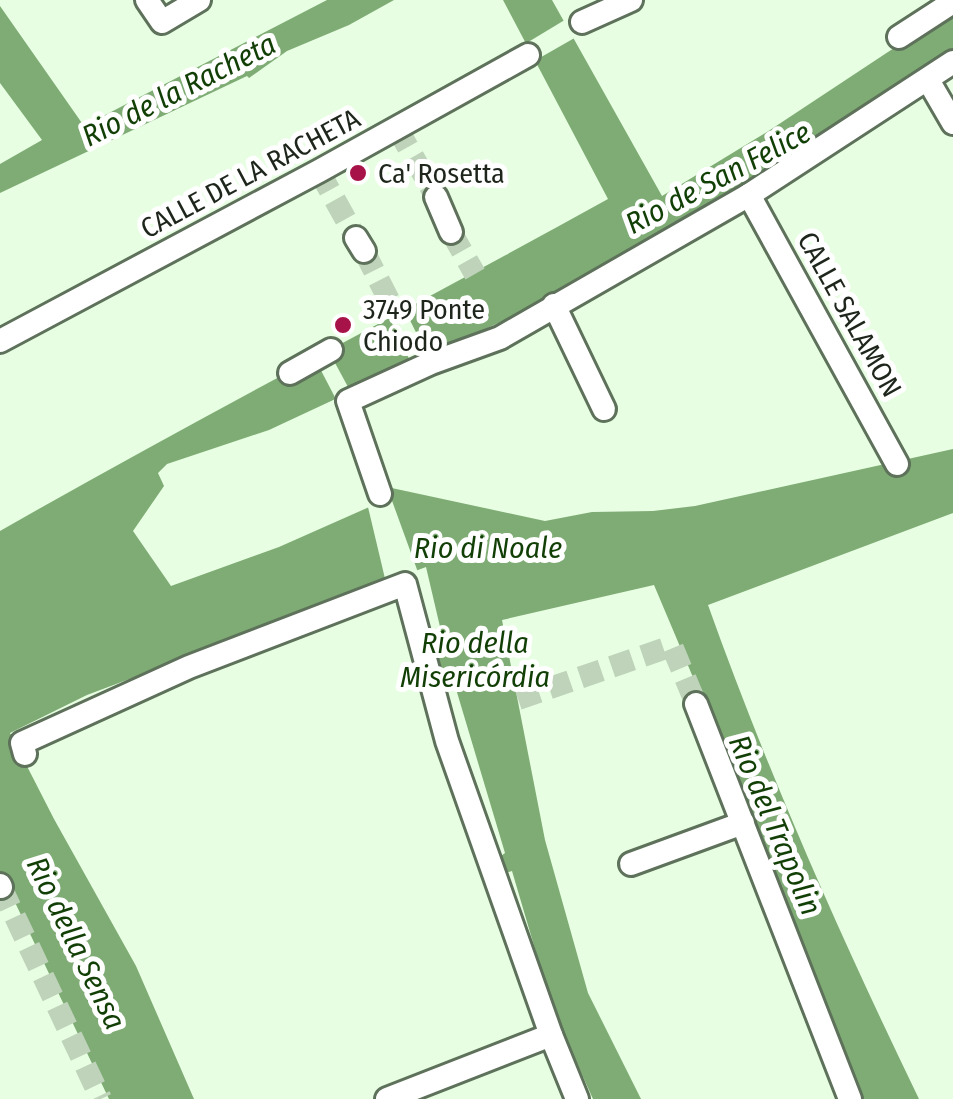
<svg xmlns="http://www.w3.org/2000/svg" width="953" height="1099" viewBox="0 0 953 1099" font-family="'Fira Sans Condensed',sans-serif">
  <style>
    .water { fill: #7fac75 }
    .pier { fill: #e7fee2 }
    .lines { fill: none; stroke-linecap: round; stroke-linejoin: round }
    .pedestrian-tunnel { stroke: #bfd3ba; stroke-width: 22; stroke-dasharray: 22 11; stroke-linecap: butt }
    .pedestrian-casing { stroke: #5e715a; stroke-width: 28 }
    .pedestrian { stroke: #fff; stroke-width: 22 }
    .poi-dot { fill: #a71248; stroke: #fff; stroke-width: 4 }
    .labels { text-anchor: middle; stroke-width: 10; stroke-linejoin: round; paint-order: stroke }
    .street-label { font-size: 28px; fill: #1e261c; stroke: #fff }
    .poi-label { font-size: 28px; fill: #1e261c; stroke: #fff; text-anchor: start }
    .water-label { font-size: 30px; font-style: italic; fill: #123f06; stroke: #fff }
  </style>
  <rect width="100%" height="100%" fill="#e7fee2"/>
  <g class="water">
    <polygon points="327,0 394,0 349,25 287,51 249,78 247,76 0,193 0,164 42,140 0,83 0,6 84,126"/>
    <path d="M503,0H552L662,196L767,132L953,9V52L747,188L513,316L269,430L167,464L158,473L164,486L133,531L171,586L279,547L376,504L387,487L545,521L592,512L653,511L695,506L953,449V513L708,605C768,773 841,938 919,1099H858L703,701L654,585L502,620L545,840L588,993L641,1099H593L553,1010L512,871L505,873L501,856L505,853L456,689L447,691L430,636L441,631L426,567L87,695L10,733L54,819L136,966L194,1099H109L0,871V531C201,416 406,311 608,199Z"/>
  </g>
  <g class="pier">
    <polygon points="568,18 578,36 529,64 520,47"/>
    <polygon points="405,310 430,361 414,369 389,317"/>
    <polygon points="328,350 354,398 339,405 314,357"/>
    <polygon points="387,487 419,575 387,587 368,507 376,504"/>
  </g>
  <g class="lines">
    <g class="pedestrian-tunnel">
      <polyline points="397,128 436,197"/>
      <polyline points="319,171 356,238"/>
      <polyline points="451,232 475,274"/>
      <polyline points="364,251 396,314"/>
      <polyline points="518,699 672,646 696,704"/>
      <polyline points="1,887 101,1099"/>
    </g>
    <defs>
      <g id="pedestrian">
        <polyline points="147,0 162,22 199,0"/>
        <polyline points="582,22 631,0"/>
        <polyline points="899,37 953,2"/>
        <polyline points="928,80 953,123"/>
        <polyline points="749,195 897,464"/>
        <polyline points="436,197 451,232"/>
        <polyline points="356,238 364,251"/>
        <polyline points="554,305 604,409"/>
        <polyline points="0,341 319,171 528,55"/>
        <polyline points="290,373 331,350"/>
        <polyline points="380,494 348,401 431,363 500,338 749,195 953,62"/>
        <polyline points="696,704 850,1099"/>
        <polyline points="25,754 22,743 189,667 405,584 447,741 551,1035 577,1099"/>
        <polyline points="631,864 743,823"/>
        <polyline points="0,885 1,887"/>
        <polyline points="387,1099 551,1035"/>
      </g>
    </defs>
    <use href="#pedestrian" class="pedestrian-casing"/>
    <use href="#pedestrian" class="pedestrian"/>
  </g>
  <g class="poi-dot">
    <circle cx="358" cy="173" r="10"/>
    <circle cx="343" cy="325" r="10"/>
  </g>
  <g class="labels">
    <g class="street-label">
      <text transform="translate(250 173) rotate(-28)" y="10">CALLE DE LA RACHETA</text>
      <text transform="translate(850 314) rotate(61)" y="10">CALLE SALAMON</text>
    </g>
    <g class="poi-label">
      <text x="378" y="183">Ca' Rosetta</text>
      <text x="363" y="319">3749 Ponte<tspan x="363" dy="32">Chiodo</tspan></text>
    </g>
    <g class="water-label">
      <text transform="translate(179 90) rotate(-27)" y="10">Rio de la Racheta</text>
      <text transform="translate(718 178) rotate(-28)" y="10">Rio de San Felice</text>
      <text x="488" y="558">Rio di Noale</text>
      <text x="475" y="653">Rio della<tspan x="475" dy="34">Misericórdia</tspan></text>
      <text transform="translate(775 825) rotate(67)" y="10">Rio del Trapolin</text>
      <text transform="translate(76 943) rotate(64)" y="10">Rio della Sensa</text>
    </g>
  </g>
</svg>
